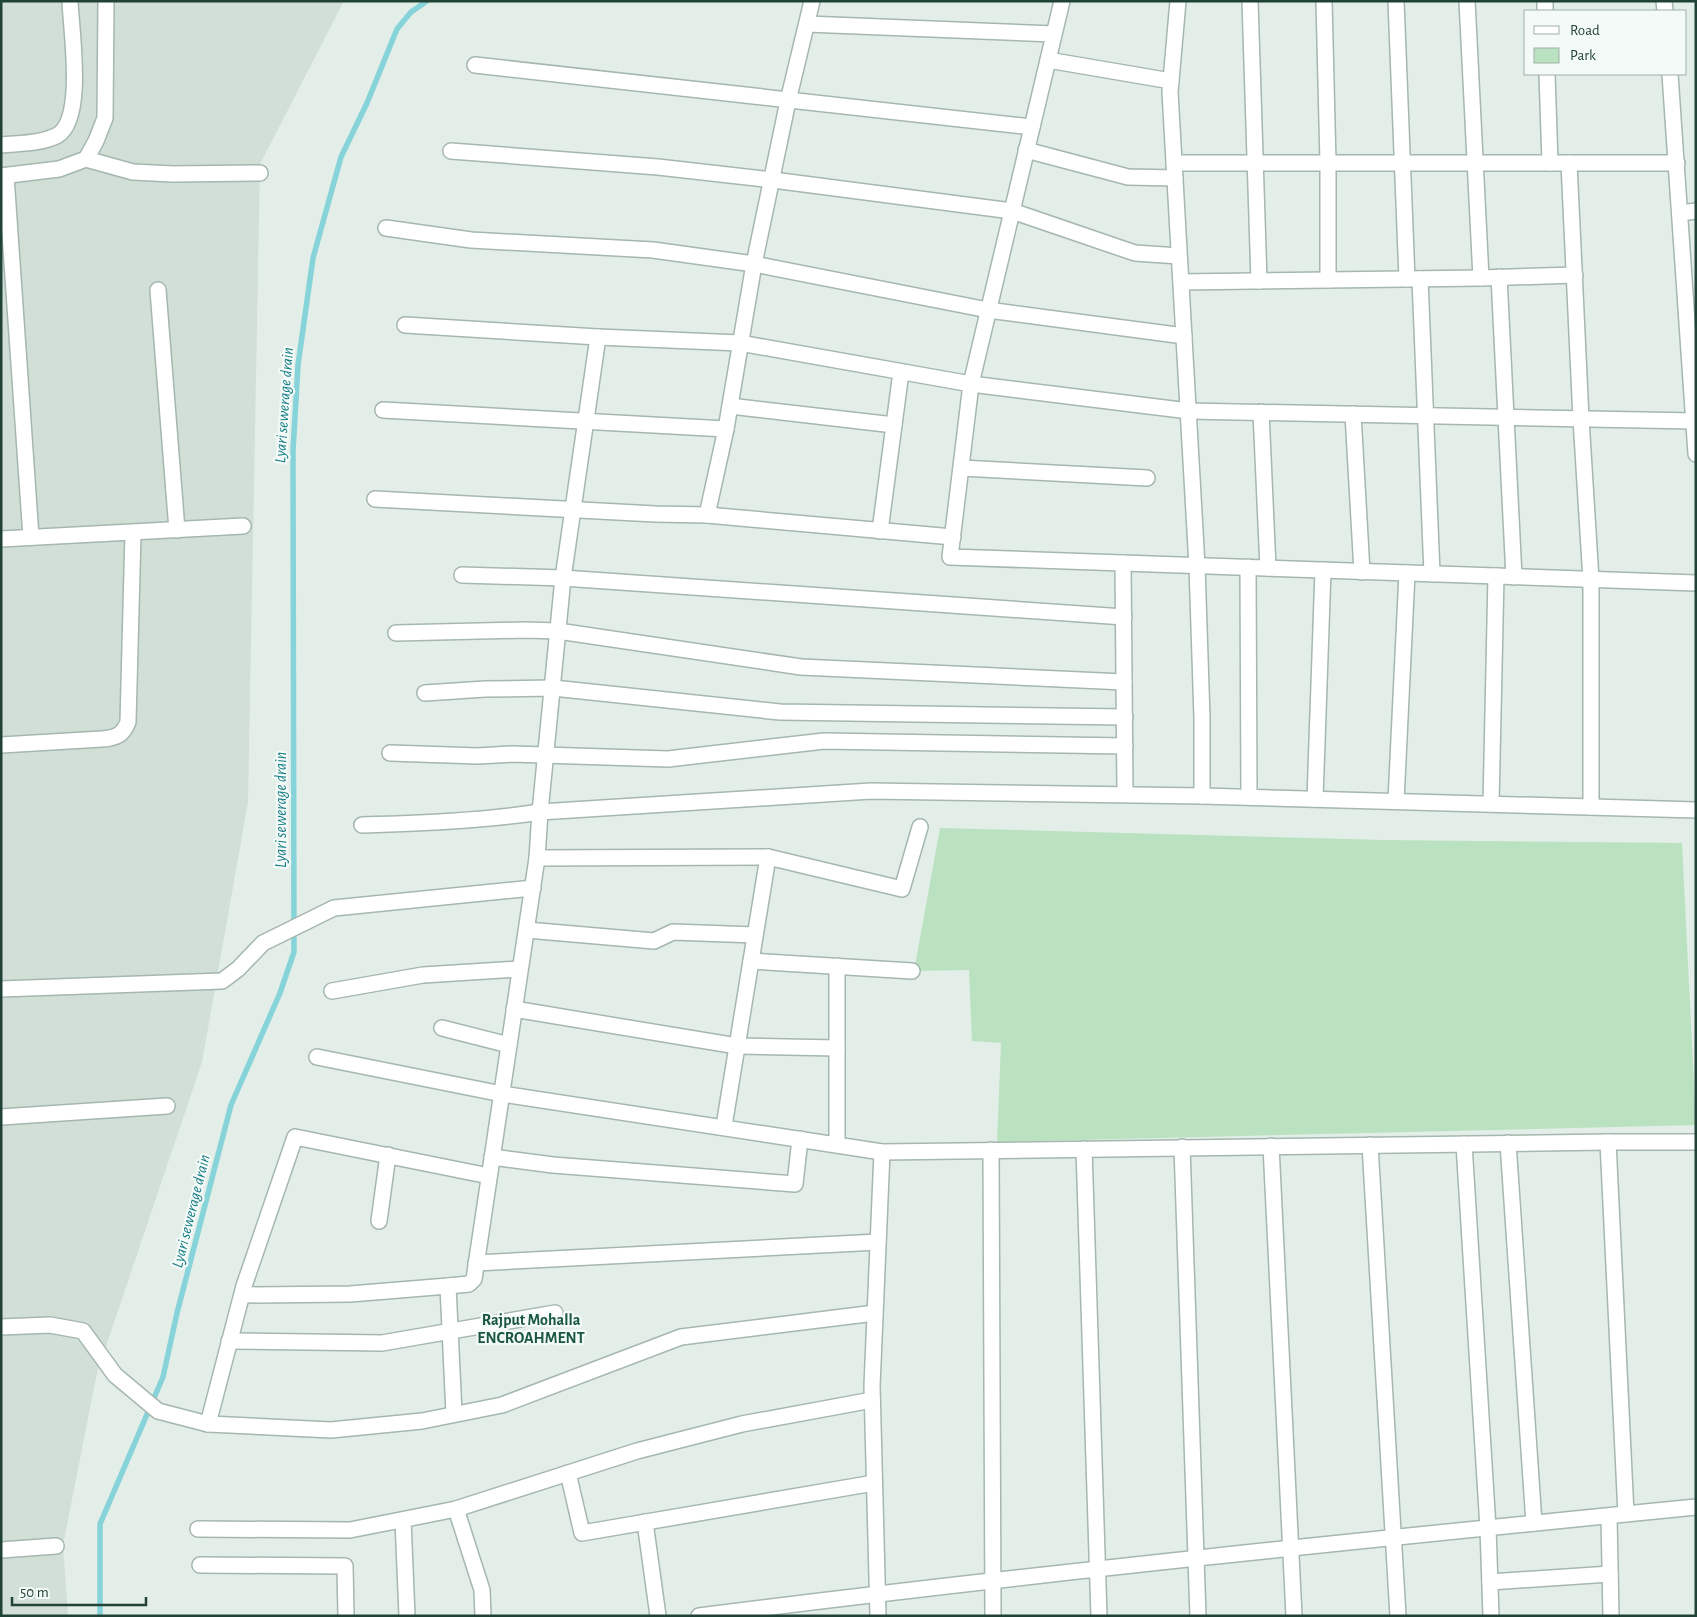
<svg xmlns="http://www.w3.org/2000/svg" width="1697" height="1617" viewBox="0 0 1697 1617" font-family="'Alegreya Sans',sans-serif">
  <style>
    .built { fill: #d1dfd7 }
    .green { fill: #bae2c1 }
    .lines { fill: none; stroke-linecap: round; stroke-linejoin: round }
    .stream { stroke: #86d3d9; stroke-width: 5.5 }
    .minor-casing { stroke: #a5b7af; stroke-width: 18 }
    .minor { stroke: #fff; stroke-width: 15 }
    .labels { text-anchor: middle; stroke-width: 4.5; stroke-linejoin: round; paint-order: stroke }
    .water-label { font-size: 16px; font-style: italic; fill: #147c85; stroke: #f4faf7 }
    .neighbourhood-label { font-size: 16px; font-weight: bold; fill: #1a5743; stroke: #f4faf7 }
  </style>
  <rect width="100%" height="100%" fill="#e3eee8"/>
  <polygon class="built" points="1,1 344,1 260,164 248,802 202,1062 97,1373 63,1545 68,1616 1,1616"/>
  <polygon class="green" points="940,828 1385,840 1682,843 1696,1125 997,1142 1001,1043 972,1041 969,970 914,971"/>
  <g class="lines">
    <polyline class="stream" points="100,1616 100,1524 163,1377 177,1313 231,1105 280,993 294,952 293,451 298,365 313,258 341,157 367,103 397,29 411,12 427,1"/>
    <defs>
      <g id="minor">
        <polyline points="1062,1 971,384 950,557 1696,583"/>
        <polyline points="1178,1 1170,92 1197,566 1202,718 1202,796"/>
        <polyline points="1250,1 1259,281"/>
        <polyline points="1324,1 1328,163 1328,280"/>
        <polyline points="1396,1 1407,279"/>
        <polyline points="1467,1 1481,278"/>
        <polyline points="1545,1 1545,11"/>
        <polyline points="1664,1 1665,11"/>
        <polyline points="807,24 1054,34"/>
        <polyline points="1048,60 1171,81"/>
        <polyline points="475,65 1032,127"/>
        <polyline points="1547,74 1550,163"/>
        <polyline points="1670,74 1696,454"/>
        <path d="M1,145C19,143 41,144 58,135C85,118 71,30 70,1"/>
        <polyline points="1026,150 1128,177 1175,178"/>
        <polyline points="451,151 658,167 773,180 1012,211 1135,253 1179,256"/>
        <polyline points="86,159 133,172 173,174 260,173"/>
        <polyline points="1174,163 1677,163"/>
        <polyline points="1569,163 1581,419 1591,580 1591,807"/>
        <polyline points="1,176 59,169 86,159 96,141 105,118 106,1"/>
        <polyline points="6,176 31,537"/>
        <polyline points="1680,213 1696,211"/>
        <polyline points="386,228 471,240 653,250 754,264 988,310 1184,336"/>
        <polyline points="1499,277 1514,577"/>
        <polyline points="1420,279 1432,574"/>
        <polyline points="1181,282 1481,278 1575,275"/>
        <polyline points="158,290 177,530"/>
        <polyline points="405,325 598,337 740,343 971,384 1189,411 1694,421"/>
        <polyline points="730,406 894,425"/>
        <polyline points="383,410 726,429"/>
        <polyline points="1261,412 1268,568"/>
        <polyline points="1353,414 1362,572"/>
        <polyline points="961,468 1147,478"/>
        <polyline points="375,499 655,514 707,515 953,537"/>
        <polyline points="707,515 726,429 754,264 788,101 812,1"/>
        <polyline points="880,531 901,372"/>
        <polyline points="1,539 243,526"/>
        <polyline points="1123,563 1125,794"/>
        <polyline points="1248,567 1249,797"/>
        <polyline points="462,575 563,578 1124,617"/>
        <polyline points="396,633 525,630 558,631 801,667 1124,682"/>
        <polyline points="425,693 485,689 553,688 780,712 1125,717"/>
        <path d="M1,745L102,739C116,738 123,735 128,722L133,533"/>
        <polyline points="390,753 478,756 512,754 668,759 824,741 1125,746"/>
        <polyline points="1315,799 1323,570"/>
        <polyline points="1396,801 1407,573"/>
        <polyline points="1491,804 1496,576"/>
        <path d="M362,825C422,823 481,821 540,812L871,791L1202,796L1696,810"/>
        <polyline points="537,858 768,857 902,889 920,827"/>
        <polyline points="527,930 654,941 673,932 755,935"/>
        <polyline points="751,961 912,971"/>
        <polyline points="837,966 837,1144"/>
        <polyline points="1,989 222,981 238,969 263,943 334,908 533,888"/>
        <polyline points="332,991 423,975 519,969"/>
        <polyline points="514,1009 737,1046 837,1048"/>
        <polyline points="442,1028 509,1045"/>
        <polyline points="317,1057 502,1094 882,1152 1608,1142 1696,1142"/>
        <polyline points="1,1117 167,1106"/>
        <polyline points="724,1126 768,857"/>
        <polyline points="1608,1142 1626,1514"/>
        <polyline points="1508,1143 1534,1523"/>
        <polyline points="1464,1144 1488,1528 1491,1616"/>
        <polyline points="1370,1145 1398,1616"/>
        <polyline points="1271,1146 1294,1616"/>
        <polyline points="1182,1147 1198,1616"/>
        <polyline points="1084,1149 1099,1616"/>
        <polyline points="991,1150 993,1616"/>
        <polyline points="492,1157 553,1165 795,1184 800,1139"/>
        <polyline points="379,1221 388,1155"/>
        <polyline points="476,1263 878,1242"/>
        <polyline points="242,1295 350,1294 448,1286"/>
        <polyline points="1,1327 50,1325 83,1331 115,1375 158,1411 208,1424 331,1430 422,1421 502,1405 681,1337 875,1313"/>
        <polyline points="229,1341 382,1343 555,1313"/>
        <polyline points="454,1414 448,1286 469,1284 474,1279 537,858 540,812 563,578 598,337"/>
        <polyline points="208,1424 244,1286 295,1137 489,1176"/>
        <polyline points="568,1473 582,1533 874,1483"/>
        <polyline points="456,1509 482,1590 483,1616"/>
        <polyline points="1609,1516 1611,1616"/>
        <polyline points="403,1520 407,1616"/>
        <polyline points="645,1522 658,1616"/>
        <polyline points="198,1529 350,1530 456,1509 637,1451 742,1424 872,1400"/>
        <polyline points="1,1550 56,1546"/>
        <polyline points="200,1565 345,1566 346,1616"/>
        <polyline points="1490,1582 1610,1574"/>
        <path d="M699,1616C1031,1574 1363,1540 1696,1507"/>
        <polyline points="878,1616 872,1386 882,1152"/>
      </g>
    </defs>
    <use href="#minor" class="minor-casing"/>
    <use href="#minor" class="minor"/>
  </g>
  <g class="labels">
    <g class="water-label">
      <text transform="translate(283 405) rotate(-86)" y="6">Lyari sewerage drain</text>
      <text transform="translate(280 810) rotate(-90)" y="6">Lyari sewerage drain</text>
      <text transform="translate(190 1211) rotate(-76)" y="6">Lyari sewerage drain</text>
    </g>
    <g class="neighbourhood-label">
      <text x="531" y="1325">Rajput Mohalla<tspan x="531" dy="18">ENCROAHMENT</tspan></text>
    </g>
  </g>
  <rect width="1697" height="1617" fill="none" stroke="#214236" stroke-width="5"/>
  <rect x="1524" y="10" width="162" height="65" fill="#f4faf7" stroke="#a0b0aa"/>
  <rect x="1534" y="26" width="25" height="8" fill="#ffffff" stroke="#a0b0aa"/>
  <text x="1570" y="35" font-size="15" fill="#214236">Road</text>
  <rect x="1534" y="48" width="25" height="15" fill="#bae2c1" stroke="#a0b0aa"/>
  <text x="1570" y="60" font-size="15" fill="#214236">Park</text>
  <path d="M12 1597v8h134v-8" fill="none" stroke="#214236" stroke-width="2.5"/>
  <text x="20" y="1597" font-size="15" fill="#214236" stroke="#f4faf7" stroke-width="4" paint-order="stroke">50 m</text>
</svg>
